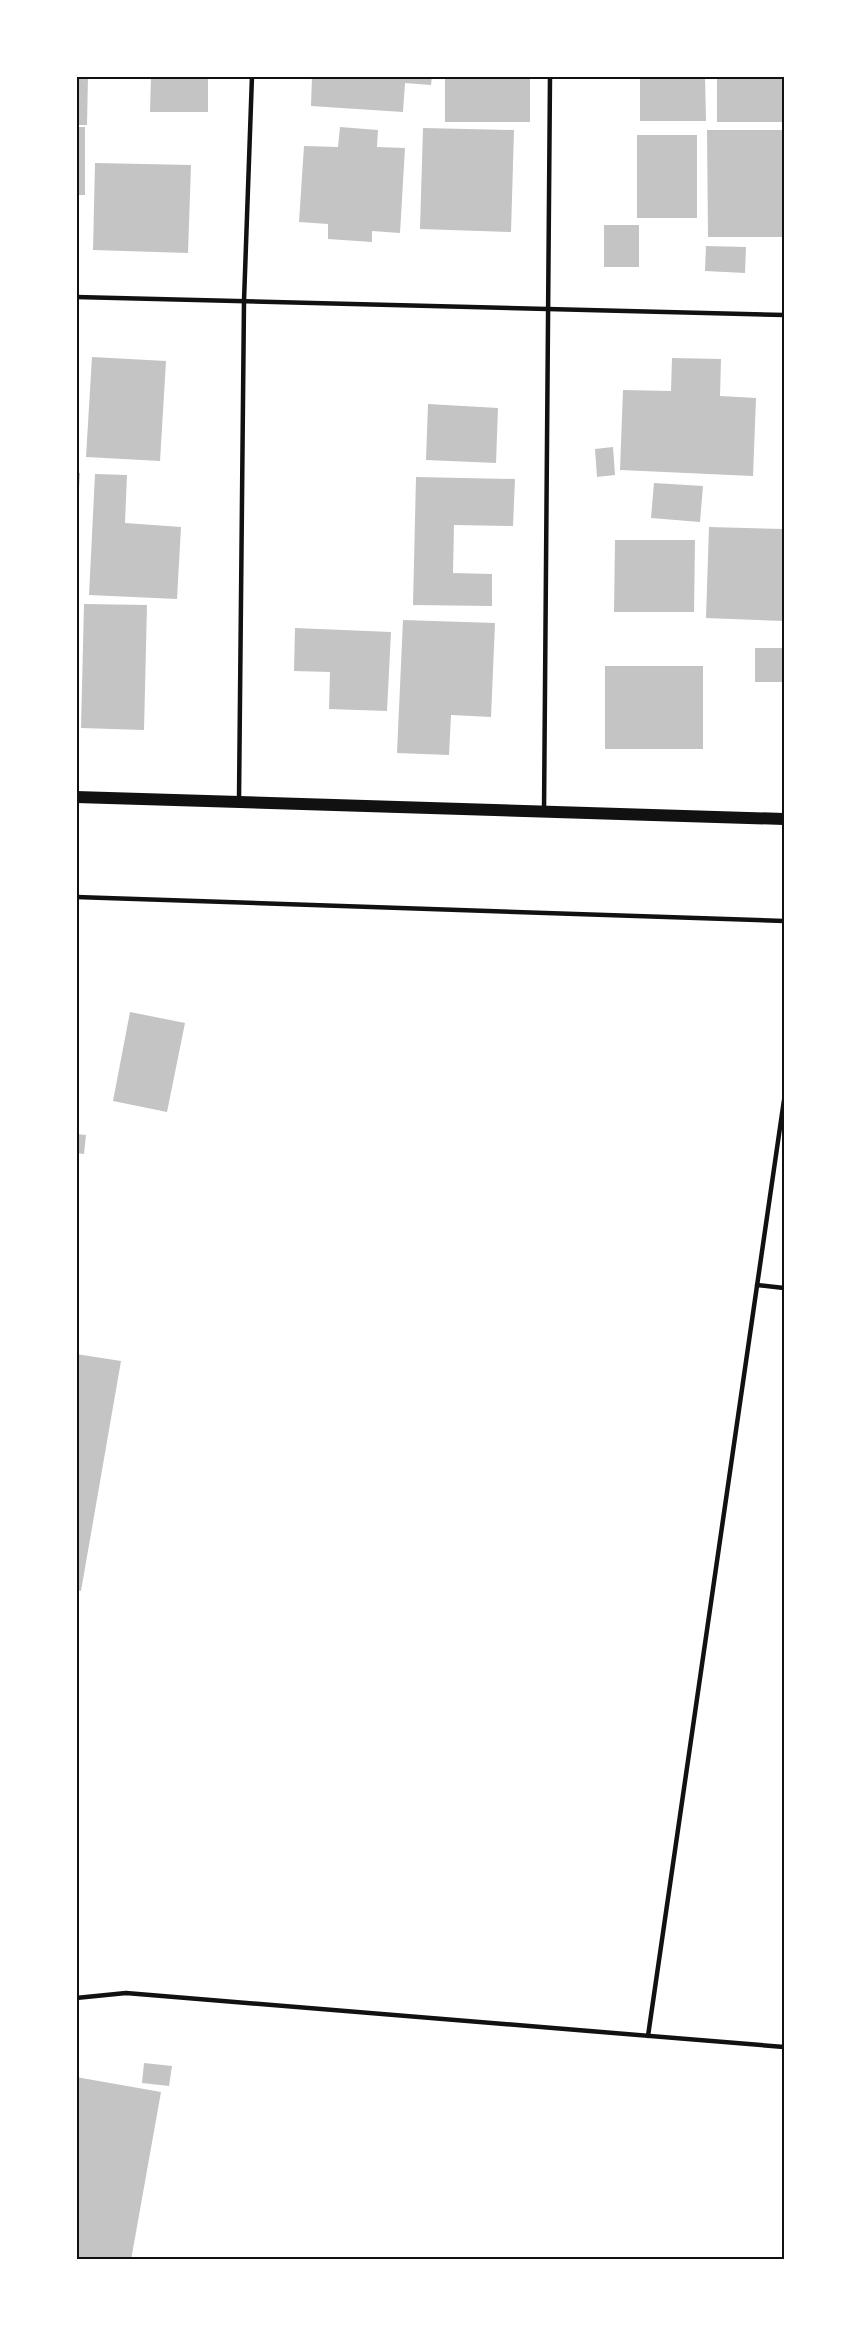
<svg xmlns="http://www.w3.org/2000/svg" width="861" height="2336" viewBox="0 0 861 2336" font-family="'Public Sans',sans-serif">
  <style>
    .building { fill: #c4c4c4 }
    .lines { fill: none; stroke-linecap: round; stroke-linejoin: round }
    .service { stroke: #111; stroke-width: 4.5 }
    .secondary { stroke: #111; stroke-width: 12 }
    .neatline { fill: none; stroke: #111; stroke-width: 2 }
  </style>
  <rect width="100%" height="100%" fill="#fff"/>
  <g class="building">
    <polygon points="76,76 88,76 87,125 76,125"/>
    <polygon points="151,76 208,76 208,112 150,112"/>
    <polygon points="312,76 432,76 431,85 405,83 403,112 311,106"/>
    <rect x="445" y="76" width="85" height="46"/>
    <polygon points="640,76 705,76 706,121 640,121"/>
    <rect x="717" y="76" width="67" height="46"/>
    <rect x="76" y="127" width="9" height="68"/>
    <polygon points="340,127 378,130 377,147 405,148 400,233 372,231 372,242 328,239 328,224 299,222 304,146 338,147"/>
    <polygon points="423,128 514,130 511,232 420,229"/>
    <polygon points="707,130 784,130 784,237 708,237"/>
    <rect x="637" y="135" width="60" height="83"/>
    <polygon points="95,163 191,165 188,253 93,250"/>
    <rect x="604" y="225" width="35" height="42"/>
    <polygon points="706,246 746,247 745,273 705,271"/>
    <polygon points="92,357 166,361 160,461 86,457"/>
    <polygon points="672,358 721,359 720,396 756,398 753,476 620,470 623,390 671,391"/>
    <polygon points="428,404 498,408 496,463 426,460"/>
    <polygon points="613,447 615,475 597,477 595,449"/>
    <polygon points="76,473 80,473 78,503 76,503"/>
    <polygon points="95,474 127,475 125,523 181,527 177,599 89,595"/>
    <polygon points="416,477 515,479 513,526 454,525 453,573 492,574 492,606 413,605"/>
    <polygon points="654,483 703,486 700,522 651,518"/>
    <polygon points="709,527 784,529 784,621 706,618"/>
    <polygon points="615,540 695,540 694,612 614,612"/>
    <polygon points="84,604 147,605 144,730 81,728"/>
    <polygon points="403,620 495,623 491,717 451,715 449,755 397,753"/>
    <polygon points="295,628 391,632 387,711 329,709 330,672 294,671"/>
    <rect x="755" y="648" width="29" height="34"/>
    <rect x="605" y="666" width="98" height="83"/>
    <polygon points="130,1012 185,1023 167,1112 113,1101"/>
    <polygon points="76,1134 86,1135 84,1154 76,1153"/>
    <polygon points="76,1354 121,1361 81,1591 76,1590"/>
    <polygon points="144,2063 172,2066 169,2086 142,2083"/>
    <polygon points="76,2077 161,2092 131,2260 76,2260"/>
  </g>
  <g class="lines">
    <g class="service">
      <polyline points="76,297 784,315"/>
      <polyline points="239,799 244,301 252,76"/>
      <polyline points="544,812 550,76"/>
      <polyline points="76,897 784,921"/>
      <polyline points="757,1285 784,1288"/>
      <polyline points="76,1998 126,1993 784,2047"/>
      <polyline points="648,2036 784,1100"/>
    </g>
    <polyline class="secondary" points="76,797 784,819"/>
  </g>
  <rect width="861" height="2336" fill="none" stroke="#ffffff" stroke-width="156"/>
  <rect x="78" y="78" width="705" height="2180" class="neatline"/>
</svg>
